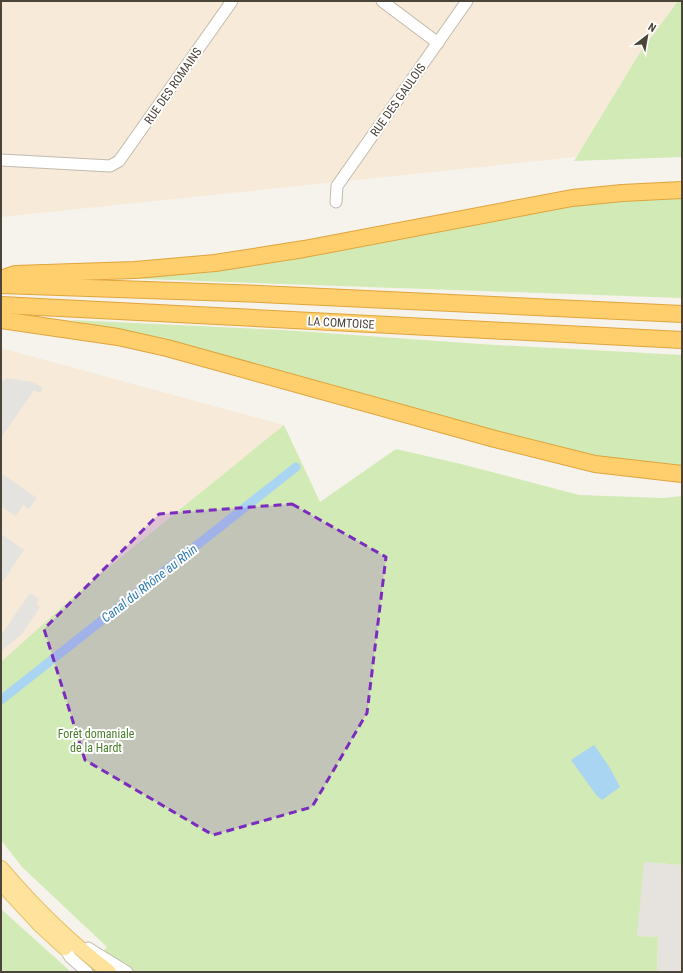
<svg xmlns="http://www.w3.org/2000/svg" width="683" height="973" viewBox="0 0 683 973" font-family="'Roboto Condensed',sans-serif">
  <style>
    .commercial { fill: #f7ead8 }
    .industrial { fill: #e6e2dd }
    .green { fill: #d2eab5 }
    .parking { fill: #e5e3e0 }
    .water { fill: #a9d4f2 }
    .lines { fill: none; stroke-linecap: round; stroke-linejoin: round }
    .canal { stroke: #a9d4f2; stroke-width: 9 }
    .minor-casing { stroke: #c2bbae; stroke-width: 13 }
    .major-casing { stroke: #e6c16a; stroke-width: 16 }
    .highway-casing { stroke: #e0a43c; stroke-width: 18 }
    .minor { stroke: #fff; stroke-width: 11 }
    .major { stroke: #ffe39c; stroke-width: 14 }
    .highway { stroke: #ffcf6e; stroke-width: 16 }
    .marked { fill: #7b2cbf; fill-opacity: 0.2; stroke: #7b2cbf; stroke-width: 3; stroke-dasharray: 8 5; stroke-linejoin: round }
    .labels { text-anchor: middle; stroke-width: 4; stroke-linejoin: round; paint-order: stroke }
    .street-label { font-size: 12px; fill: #4b4439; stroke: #fff }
    .park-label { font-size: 12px; fill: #4a7f2a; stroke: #fff }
    .water-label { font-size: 13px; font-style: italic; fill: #2e7ab2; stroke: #fff }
  </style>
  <rect width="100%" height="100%" fill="#f6f3ec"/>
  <g class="commercial">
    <polygon points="1,1 678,1 639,54 576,157 1,217"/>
    <polygon points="1,348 284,425 83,588 1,662"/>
  </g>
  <polygon class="industrial" points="643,862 682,865 682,972 657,972 658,937 637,936"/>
  <g class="green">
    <polygon points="678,1 682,1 682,157 574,161 639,54"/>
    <polygon points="682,194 682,298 86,277 573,203"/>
    <polygon points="71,320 283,330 480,344 682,355 682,467 597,456 496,433 169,342"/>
    <polygon points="284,425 320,502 396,449 461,464 579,495 664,498 682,496 682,865 644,862 637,936 658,937 657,972 84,972 107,947 22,867 1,840 1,662 83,588"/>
    <polygon points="1,909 71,972 1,972"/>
  </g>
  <g class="parking">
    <polygon points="6,378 33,382 43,388 40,393 34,390 1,438 1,379 4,381"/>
    <polygon points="1,473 37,498 29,509 23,505 16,516 1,507"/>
    <polygon points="1,534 24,550 1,584"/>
    <polygon points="30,593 39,599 36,604 40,607 22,634 1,651 1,635"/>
  </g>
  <polygon class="water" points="594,745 610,768 620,787 602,800 597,796 571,760"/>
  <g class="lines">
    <polyline class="canal" points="1,700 296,467"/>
    <defs>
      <g id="minor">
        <polyline points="382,1 438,43"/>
        <polyline points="1,160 110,166 119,161 232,1"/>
        <polyline points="336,202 337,186 467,1"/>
        <polyline points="64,946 70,957 87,972"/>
        <polyline points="88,948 127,972"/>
      </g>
      <g id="major">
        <path d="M1,868C33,906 70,942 109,972"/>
        <polyline points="1,883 39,924 65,948"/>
      </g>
      <g id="highway">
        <polyline points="1,279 15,274 135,270 215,263 304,249 572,198 622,193 682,190"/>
        <polyline points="1,285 260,294 682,314"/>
        <polyline points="1,305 682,340"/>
        <polyline points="1,320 118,337 167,348 495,439 595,464 682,474"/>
      </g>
    </defs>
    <use href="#minor" class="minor-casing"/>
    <use href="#major" class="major-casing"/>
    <use href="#highway" class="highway-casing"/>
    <use href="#minor" class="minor"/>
    <use href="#major" class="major"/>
    <use href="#highway" class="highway"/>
  </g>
  <path class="marked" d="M292,504L386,557L367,713L312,807L213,835L85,760L44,629L159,514Z"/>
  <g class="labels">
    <g class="street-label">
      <text transform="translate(173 86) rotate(-55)" y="4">RUE DES ROMAINS</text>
      <text transform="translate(398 100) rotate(-55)" y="4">RUE DES GAULOIS</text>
      <text transform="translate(341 323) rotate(3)" y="4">LA COMTOISE</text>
    </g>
    <g class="park-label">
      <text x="96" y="738">Forêt domaniale<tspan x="96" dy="14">de la Hardt</tspan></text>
    </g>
    <g class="water-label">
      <text transform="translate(149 583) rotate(-38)" y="5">Canal du Rhône au Rhin</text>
    </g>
  </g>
  <rect width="683" height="973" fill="none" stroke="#4b4439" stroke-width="4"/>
  <g transform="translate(647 36) rotate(31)" stroke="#ffffff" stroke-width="3" paint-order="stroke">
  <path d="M0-3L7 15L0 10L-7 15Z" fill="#4b4439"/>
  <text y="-6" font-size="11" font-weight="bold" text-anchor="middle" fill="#4b4439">N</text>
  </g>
</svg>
